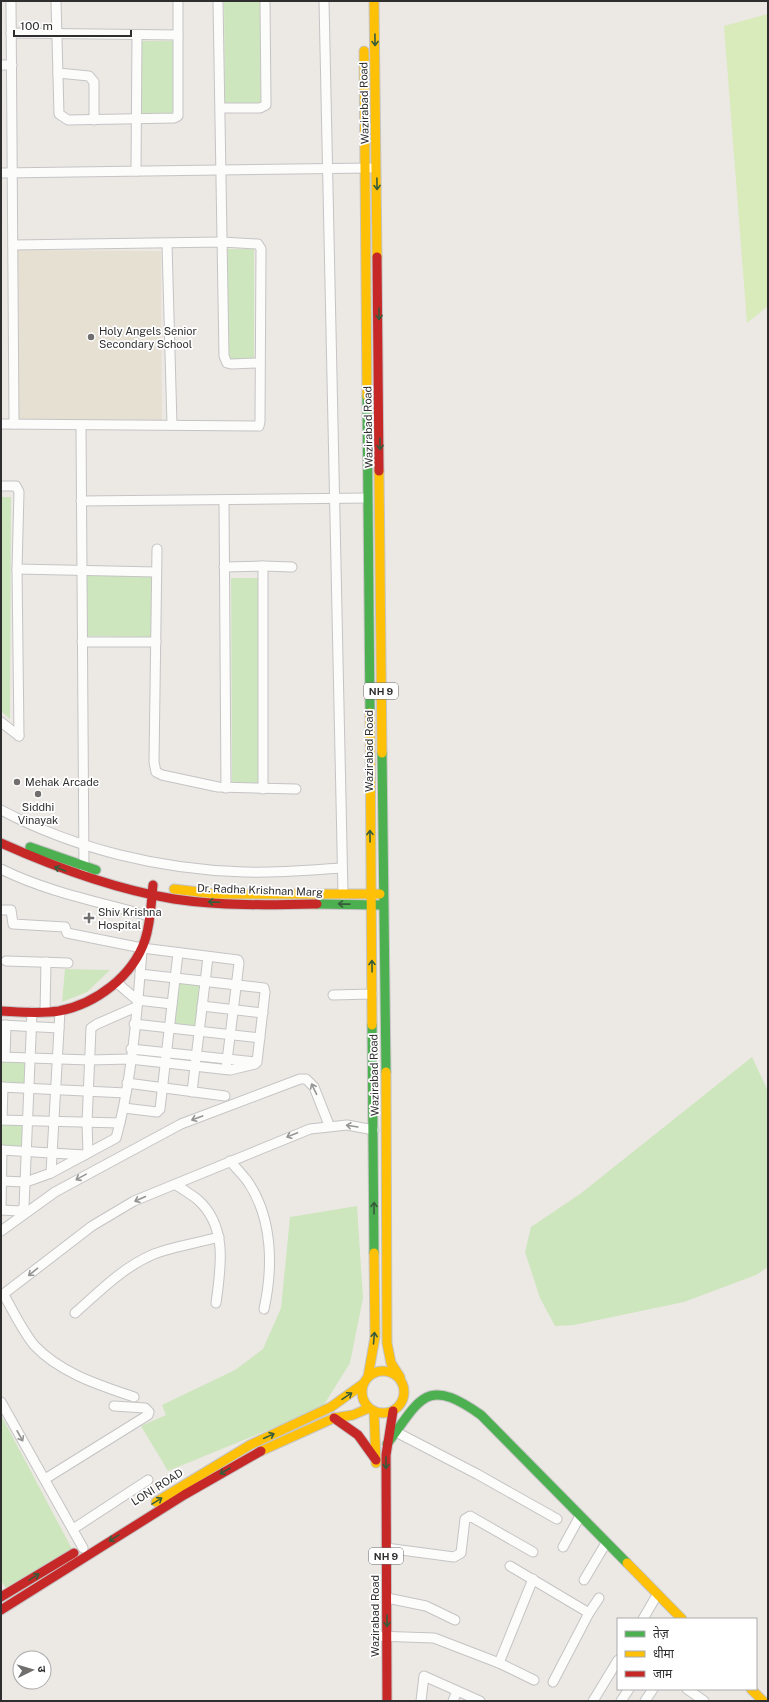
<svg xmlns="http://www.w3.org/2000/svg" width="769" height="1702" viewBox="0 0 769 1702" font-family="'Public Sans','Noto Sans Devanagari',sans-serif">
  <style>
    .education { fill: #e6e0d3 }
    .green { fill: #cee6be }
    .pitch { fill: #d9eabb }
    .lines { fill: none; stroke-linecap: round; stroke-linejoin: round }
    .street-casing { stroke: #c5c4c5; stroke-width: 11 }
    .fast-casing { stroke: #c5c4c5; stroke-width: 11 }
    .slow-casing { stroke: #c5c4c5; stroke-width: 11 }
    .jam-casing { stroke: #c5c4c5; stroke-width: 11 }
    .street { stroke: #fcfcfb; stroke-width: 9 }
    .fast { stroke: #4caf50; stroke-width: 9 }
    .slow { stroke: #ffc107; stroke-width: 9 }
    .jam { stroke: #c62828; stroke-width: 9 }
    .oneway { stroke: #385b3a }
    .oneway2 { stroke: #959594 }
    .poi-dot { fill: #706f6e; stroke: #fff; stroke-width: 1.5 }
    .labels { text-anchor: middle; stroke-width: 3.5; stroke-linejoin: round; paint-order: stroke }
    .shield { fill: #fff; stroke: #6d6d6d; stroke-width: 1 }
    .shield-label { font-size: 10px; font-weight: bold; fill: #2e2e2e }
    .street-label { font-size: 11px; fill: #2e2e2e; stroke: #fff }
    .poi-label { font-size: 11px; fill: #2e2e2e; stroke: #fff; text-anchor: start }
  </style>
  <rect width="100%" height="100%" fill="#ece8e4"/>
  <polygon class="education" points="16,250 161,251 162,422 18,423"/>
  <g class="green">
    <polygon points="224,1 260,1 261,107 225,107"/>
    <rect x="140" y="41" width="35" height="77"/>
    <polygon points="227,249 254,249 254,362 228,362"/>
    <polygon points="1,497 11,497 10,719 1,711"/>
    <polygon points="87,575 152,576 151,637 86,636"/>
    <polygon points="231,578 258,578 259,783 232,783"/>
    <polygon points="65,969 110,970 87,992 62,1002"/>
    <polygon points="179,980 203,983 198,1029 174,1026"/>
    <polygon points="752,1057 768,1091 768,1267 756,1275 684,1302 574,1325 555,1326 540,1298 525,1252 531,1227 580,1194"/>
    <polygon points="1,1059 28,1060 27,1085 1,1084"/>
    <polygon points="1,1122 25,1123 24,1148 1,1147"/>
    <polygon points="357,1206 363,1298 350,1363 322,1408 168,1471 141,1426 166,1415 162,1405 235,1370 263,1349 281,1308 290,1217"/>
    <polygon points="1,1415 72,1549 8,1592 1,1580"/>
  </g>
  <polygon class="pitch" points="768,14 768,306 747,323 724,26"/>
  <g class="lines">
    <defs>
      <g id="street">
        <polyline points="11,1 14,424"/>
        <polyline points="56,1 59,114 68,120 174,118 178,116 178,1"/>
        <polyline points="218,1 224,356 227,363 231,364 259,363"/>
        <polyline points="324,1 343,894"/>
        <polyline points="11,33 178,35"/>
        <polyline points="1,65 12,65"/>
        <polyline points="58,73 89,76 94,82 94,120"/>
        <polyline points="221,108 260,108 266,105 265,1"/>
        <polyline points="136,171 137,35"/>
        <polyline points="1,173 370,168"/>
        <polyline points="167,244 172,425"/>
        <polyline points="1,424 259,426 260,421 261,249 258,244 222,242 13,245"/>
        <polyline points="81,425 84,871"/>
        <polyline points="1,486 16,486 19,492 17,569 19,736"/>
        <polyline points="224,500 226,788"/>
        <polyline points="81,501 367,498"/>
        <polyline points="157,549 154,762 156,772 162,775 218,787 296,789"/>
        <polyline points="263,566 292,567"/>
        <polyline points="224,567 263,566 263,789"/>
        <polyline points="17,569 156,572"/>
        <polyline points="82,642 156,642"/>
        <polyline points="1,722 19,736"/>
        <path d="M1,810C75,849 162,870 245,872C278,873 310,870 342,868"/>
        <path d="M1,869C47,892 100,902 149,916"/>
        <polyline points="1,910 11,910 13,924 65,927 67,933 142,948 238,960 239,963 226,1069"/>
        <polyline points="6,961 68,963"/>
        <polyline points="116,982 137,1000 172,1004"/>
        <polyline points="333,995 372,994"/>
        <polyline points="202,1006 263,1013"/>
        <polyline points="45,1012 46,962"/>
        <polyline points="134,1024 260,1038"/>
        <polyline points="1,1025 59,1028"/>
        <polyline points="131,1049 256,1062"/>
        <polyline points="1,1057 90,1060 130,1059 230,1070 255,1064 257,1062 265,992 264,988 140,974"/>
        <polyline points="5,1057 6,1025"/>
        <polyline points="127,1083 225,1096"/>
        <polyline points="1,1087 126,1093"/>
        <polyline points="192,1092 208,957"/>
        <polyline points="124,1108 157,1112 160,1109 178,953"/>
        <polyline points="1,1120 120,1123"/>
        <polyline points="2,1120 3,1087"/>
        <polyline points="1,1150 85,1155"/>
        <polyline points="88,1153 87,1123 91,1028 97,1024 136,1007"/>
        <path d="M230,1161C236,1168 243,1175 248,1182C273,1219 273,1268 264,1309"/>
        <path d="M51,1173L116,1138C132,1081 137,1011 142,952"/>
        <polyline points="1,1181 26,1182 51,1173 60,1011"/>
        <path d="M176,1185C183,1189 190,1194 197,1199C228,1226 221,1267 216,1303"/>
        <polyline points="1,1210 20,1211 24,1207 32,1012"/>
        <polyline points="1,1210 2,1150"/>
        <polyline points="1,1231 55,1192 181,1124 300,1079 306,1079 314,1087 329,1125"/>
        <path d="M4,1295C13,1311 22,1330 34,1345C60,1373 99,1385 134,1397"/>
        <polyline points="1,1296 92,1226 134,1201 310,1129 347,1125 374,1130"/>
        <path d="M75,1313C100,1291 123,1267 154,1254C174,1246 198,1243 219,1237"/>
        <polyline points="1,1402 83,1548"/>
        <polyline points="396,1432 477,1474 557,1519"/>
        <polyline points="45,1479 148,1415 149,1412 145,1408 114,1406"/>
        <polyline points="73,1529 148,1480"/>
        <polyline points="563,1547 580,1516"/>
        <polyline points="386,1548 454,1557 461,1553 465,1519 470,1516 533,1552"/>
        <polyline points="510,1566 589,1613"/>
        <polyline points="584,1580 606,1543"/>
        <polyline points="387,1598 426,1606 455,1620"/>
        <polyline points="643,1619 657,1595"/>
        <polyline points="376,1636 434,1638 499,1663 534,1680"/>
        <polyline points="499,1663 533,1579"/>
        <polyline points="553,1682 589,1613 599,1598"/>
        <polyline points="687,1689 704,1701"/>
        <polyline points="421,1701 424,1676 480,1701"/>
        <polyline points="453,1701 457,1691"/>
        <polyline points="593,1701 618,1660"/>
        <polyline points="621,1701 629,1689"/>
        <polyline points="645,1701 653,1689"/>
      </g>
      <g id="fast">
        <polyline points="367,396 370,713"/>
        <polyline points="382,753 386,1072"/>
        <polyline points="30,847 96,870"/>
        <polyline points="317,904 380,905"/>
        <polyline points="372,1025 374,1253"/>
        <path d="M387,1444C421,1398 426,1376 481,1415L627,1563"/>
      </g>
      <g id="slow">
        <polyline points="374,1 377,257"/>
        <polyline points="364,51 367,396"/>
        <polyline points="379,471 382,753"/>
        <polyline points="370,713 372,1025"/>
        <polyline points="174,889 216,894 380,894"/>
        <polyline points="386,1072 387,1343 391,1363 400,1377"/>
        <circle cx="383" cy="1392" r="21"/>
        <polyline points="368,1377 375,1337 374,1253"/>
        <polyline points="374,1411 376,1463"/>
        <polyline points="261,1451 334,1418 353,1415 369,1408"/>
        <polyline points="156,1502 250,1445 331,1407 363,1384"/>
        <polyline points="627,1563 682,1619"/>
        <polyline points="751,1689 763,1701"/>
      </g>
      <g id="jam">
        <polyline points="377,257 379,471"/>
        <path d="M1,843C57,868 114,889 174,899C221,906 270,905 317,904"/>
        <path d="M1,1011C20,1012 40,1014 59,1011C96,1004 133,976 145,940C151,922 151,903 153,885"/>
        <polyline points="334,1418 358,1435 376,1460"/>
        <polyline points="1,1597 74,1553"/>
        <polyline points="1,1610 184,1495 261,1451"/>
        <polyline points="387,1701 386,1455 393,1411"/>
      </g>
    </defs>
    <use href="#street" class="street-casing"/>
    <use href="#fast" class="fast-casing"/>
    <use href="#slow" class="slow-casing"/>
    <use href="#jam" class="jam-casing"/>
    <use href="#street" class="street"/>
    <use href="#fast" class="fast"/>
    <use href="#slow" class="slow"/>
    <use href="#jam" class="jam"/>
  </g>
  <defs><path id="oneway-shaft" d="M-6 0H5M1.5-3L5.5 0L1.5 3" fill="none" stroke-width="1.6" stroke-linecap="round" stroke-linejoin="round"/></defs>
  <g class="oneway">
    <use href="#oneway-shaft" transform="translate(375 40) rotate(89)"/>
    <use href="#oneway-shaft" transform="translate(377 184) rotate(89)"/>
    <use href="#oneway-shaft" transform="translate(379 314) rotate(89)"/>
    <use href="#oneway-shaft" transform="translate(380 444) rotate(89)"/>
    <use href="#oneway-shaft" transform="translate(370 836) rotate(-91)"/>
    <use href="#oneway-shaft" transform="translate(60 869) rotate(-161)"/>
    <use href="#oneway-shaft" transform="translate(214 902) rotate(-178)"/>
    <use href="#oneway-shaft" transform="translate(344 904) rotate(-179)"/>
    <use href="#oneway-shaft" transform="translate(372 966) rotate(-91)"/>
    <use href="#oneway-shaft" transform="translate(374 1208) rotate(-90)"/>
    <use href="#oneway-shaft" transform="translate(374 1338) rotate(-85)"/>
    <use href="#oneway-shaft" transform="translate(347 1396) rotate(-34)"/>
    <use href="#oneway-shaft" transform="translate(269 1436) rotate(-25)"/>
    <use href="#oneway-shaft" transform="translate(386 1463) rotate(90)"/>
    <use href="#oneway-shaft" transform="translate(225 1471) rotate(150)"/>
    <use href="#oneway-shaft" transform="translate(157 1501) rotate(-32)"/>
    <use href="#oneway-shaft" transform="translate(114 1538) rotate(148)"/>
    <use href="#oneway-shaft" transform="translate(34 1577) rotate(-31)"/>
    <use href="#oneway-shaft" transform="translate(387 1621) rotate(90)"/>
  </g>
  <g class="oneway2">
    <use href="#oneway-shaft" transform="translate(314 1089) rotate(-116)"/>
    <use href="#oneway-shaft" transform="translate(197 1118) rotate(160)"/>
    <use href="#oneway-shaft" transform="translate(352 1126) rotate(-171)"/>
    <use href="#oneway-shaft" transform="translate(292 1135) rotate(158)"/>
    <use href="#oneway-shaft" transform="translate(81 1177) rotate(151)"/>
    <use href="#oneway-shaft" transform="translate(140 1199) rotate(156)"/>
    <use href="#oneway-shaft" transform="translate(33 1272) rotate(141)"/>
    <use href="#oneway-shaft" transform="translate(20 1436) rotate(61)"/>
  </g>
  <g class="poi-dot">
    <circle cx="91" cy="337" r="4"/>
    <circle cx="17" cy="782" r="4"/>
    <circle cx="38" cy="794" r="4"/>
    <path d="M87 912h4v4h4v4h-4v4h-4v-4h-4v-4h4z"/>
  </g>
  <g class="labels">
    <g class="shield">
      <rect x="364" y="683" width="34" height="16" rx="3"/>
      <rect x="369" y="1548" width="34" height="16" rx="3"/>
    </g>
    <g class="shield-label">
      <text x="381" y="695">NH 9</text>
      <text x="386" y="1560">NH 9</text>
    </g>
    <g class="street-label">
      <text transform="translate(364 103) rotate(-91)" y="4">Wazirabad Road</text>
      <text transform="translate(368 427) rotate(-91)" y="4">Wazirabad Road</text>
      <text transform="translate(369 751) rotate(-90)" y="4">Wazirabad Road</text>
      <text transform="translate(260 890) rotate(2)" y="4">Dr. Radha Krishnan Marg</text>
      <text transform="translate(374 1075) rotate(-91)" y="4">Wazirabad Road</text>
      <text transform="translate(157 1487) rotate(-32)" y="4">LONI ROAD</text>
      <text transform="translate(375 1616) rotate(-90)" y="4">Wazirabad Road</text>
    </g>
    <g class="poi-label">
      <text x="99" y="335">Holy Angels Senior<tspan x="99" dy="13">Secondary School</tspan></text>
      <text x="25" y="786">Mehak Arcade</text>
      <text x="38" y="811" text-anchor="middle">Siddhi<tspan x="38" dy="13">Vinayak</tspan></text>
      <text x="98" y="916">Shiv Krishna<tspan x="98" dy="13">Hospital</tspan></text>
    </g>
  </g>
  <rect width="769" height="1702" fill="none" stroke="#2e2e2e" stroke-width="4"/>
  <rect x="617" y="1618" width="140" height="72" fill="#ffffff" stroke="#ababab"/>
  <rect x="625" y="1631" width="20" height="6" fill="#4caf50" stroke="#ababab"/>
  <text x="653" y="1638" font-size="12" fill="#2e2e2e">तेज़</text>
  <rect x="625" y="1651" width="20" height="6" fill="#ffc107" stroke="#ababab"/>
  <text x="653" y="1658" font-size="12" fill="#2e2e2e">धीमा</text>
  <rect x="625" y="1671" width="20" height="6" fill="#c62828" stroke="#ababab"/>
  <text x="653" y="1678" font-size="12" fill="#2e2e2e">जाम</text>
  <g transform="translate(32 1670) rotate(85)"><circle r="19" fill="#ffffff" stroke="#ababab"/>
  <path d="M0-3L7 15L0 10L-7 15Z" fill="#706f6e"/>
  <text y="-6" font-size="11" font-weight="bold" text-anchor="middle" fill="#2e2e2e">उ</text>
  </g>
  <path d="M14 30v6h117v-6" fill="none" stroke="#2e2e2e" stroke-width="2"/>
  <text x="20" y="30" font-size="12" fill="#2e2e2e" stroke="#ffffff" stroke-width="3" paint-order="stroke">100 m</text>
</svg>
